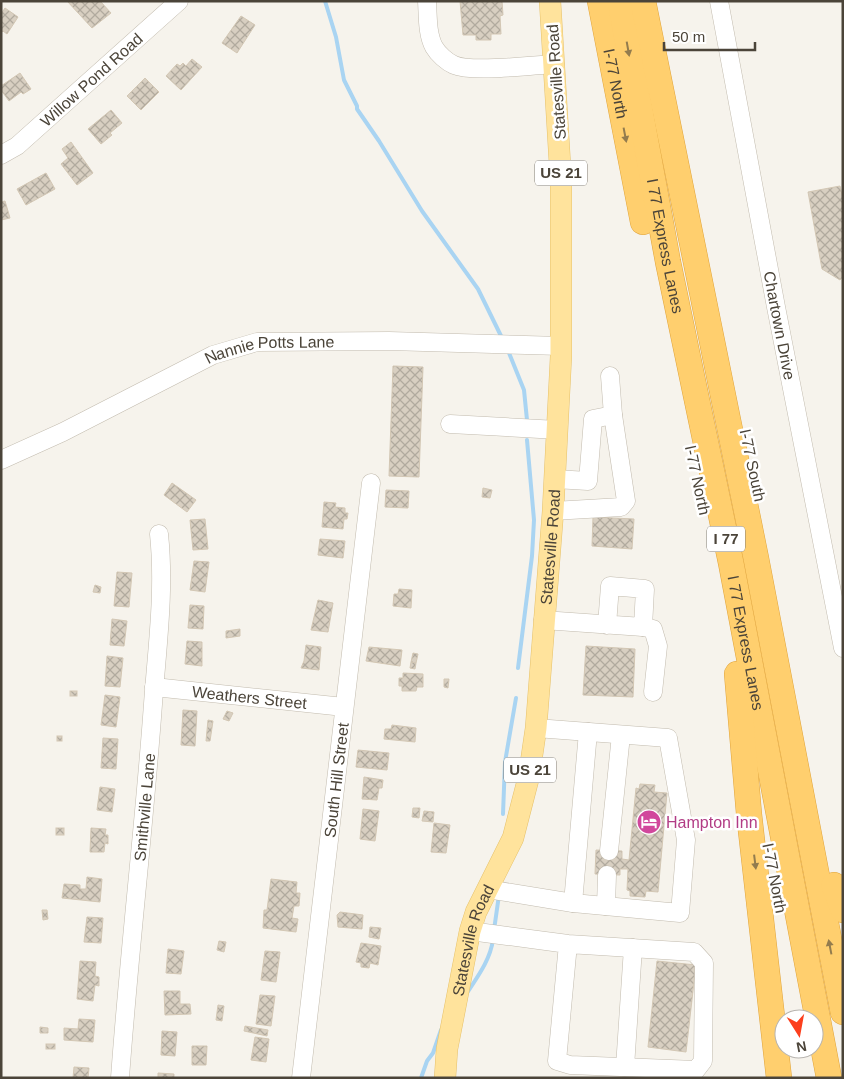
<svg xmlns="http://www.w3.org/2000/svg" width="844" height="1079" viewBox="0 0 844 1079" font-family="Helvetica,sans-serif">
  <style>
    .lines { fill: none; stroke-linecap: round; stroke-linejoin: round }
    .stream { stroke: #a9d4f2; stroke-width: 4 }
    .building { fill: url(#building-cross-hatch); stroke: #d3c7b4 }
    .minor-casing { stroke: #c2bbae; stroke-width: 19 }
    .major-casing { stroke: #e6c16a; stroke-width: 22 }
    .highway-casing { stroke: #e0a43c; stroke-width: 26 }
    .minor { stroke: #fff; stroke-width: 18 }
    .major { stroke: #ffe39c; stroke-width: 21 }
    .highway { stroke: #ffcf6e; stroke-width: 25 }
    .oneway { fill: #937c4e }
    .labels { text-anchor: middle; stroke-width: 5; stroke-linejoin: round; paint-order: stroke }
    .shield { fill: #fff; stroke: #817c74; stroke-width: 1 }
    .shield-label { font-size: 15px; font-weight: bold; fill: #4b4439 }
    .street-label { font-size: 16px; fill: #4b4439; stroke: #fff }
    .hotel-label { font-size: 16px; fill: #b23c85; stroke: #fff; text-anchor: start }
  </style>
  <defs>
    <pattern id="building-cross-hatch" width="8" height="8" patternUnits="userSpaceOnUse" patternTransform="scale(1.25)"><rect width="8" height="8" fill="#d8cfc1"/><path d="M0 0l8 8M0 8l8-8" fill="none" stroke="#b1aa9e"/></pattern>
  </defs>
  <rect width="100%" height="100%" fill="#f6f3ec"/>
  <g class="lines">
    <g class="stream">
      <polyline points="325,1 336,37 344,80 357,106 357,109 379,141 422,211 478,289 503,340"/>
      <polyline points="507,348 524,390 527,420"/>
      <polyline points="518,668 532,556 534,520 527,440"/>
      <polyline points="503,814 505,762 516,698"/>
      <polyline points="494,930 499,895"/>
      <path d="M467,993C478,976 490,960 493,940"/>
      <polyline points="421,1078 427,1061 433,1053 441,1030"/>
    </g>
  </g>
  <g class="building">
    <polygon points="67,1 100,1 111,13 92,28"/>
    <polygon points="460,1 502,1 503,15 500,16 501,34 491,34 491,40 476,40 476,35 463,35"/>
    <polygon points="5,8 18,17 7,34 3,31 1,33 1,14"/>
    <polygon points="241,16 255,25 237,53 222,43"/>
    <polygon points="192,59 202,67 181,90 166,76 177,64 180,66 183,63 186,66"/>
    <polygon points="20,73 31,89 23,94 21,92 9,101 1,90 1,86"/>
    <polygon points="145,78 159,92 141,110 127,96"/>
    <polygon points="111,110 122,123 110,133 112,135 101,144 88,129"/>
    <polygon points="71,142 93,173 77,185 61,164 68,158 62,149"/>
    <polygon points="46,173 55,189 26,205 17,189"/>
    <polygon points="840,186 843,199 843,277 840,280 822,269 808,192"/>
    <polygon points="5,201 10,218 1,220 1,202"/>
    <polygon points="393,366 423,367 419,477 389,476"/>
    <polygon points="172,483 196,500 187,512 164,495"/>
    <polygon points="483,488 492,490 490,498 482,497"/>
    <polygon points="386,490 409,491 408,508 385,507"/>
    <polygon points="324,502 336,503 335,507 345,508 345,513 348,513 347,519 344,519 343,529 322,527"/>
    <polygon points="593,517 634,519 632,549 592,546"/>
    <polygon points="205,519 208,549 193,550 190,520"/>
    <polygon points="320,539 345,541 343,558 318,555"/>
    <polygon points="194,561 209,562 205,592 190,590"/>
    <polygon points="117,572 132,573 129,607 114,606"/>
    <polygon points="95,585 101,587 100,593 93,592"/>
    <polygon points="399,589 412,590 411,608 393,606 394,594 398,594"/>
    <polygon points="318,600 333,603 328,632 311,630"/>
    <polygon points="190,605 204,606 203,629 188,628"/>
    <polygon points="112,619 127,621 124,646 110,645"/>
    <polygon points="240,629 240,636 226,638 226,631"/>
    <polygon points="187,641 202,642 202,666 185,664"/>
    <polygon points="306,645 321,647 319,670 301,668 304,661"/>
    <polygon points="586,646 635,649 633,697 583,695"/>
    <polygon points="369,647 402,650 400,666 366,661"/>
    <polygon points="413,653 418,654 416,663 411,662"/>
    <polygon points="107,656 123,658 120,687 105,686"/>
    <polygon points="411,662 416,663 415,669 410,668"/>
    <polygon points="403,673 423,674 423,687 417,687 416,691 402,691 402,686 399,686 399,678 403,678"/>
    <polygon points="444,679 449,679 448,688 444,687"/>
    <rect x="70" y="691" width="7" height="5"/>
    <polygon points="105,695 120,697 116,727 101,725"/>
    <polygon points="183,710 197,711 195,746 181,745"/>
    <polygon points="227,711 233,713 229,721 223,719"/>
    <polygon points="208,720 213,721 210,741 206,741"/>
    <polygon points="392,725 416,728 415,742 384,739 385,729 391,729"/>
    <rect x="57" y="736" width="5" height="5"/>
    <polygon points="103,738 118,739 116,769 101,768"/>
    <polygon points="358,750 389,753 387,770 356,767"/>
    <polygon points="364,777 383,780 382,788 379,788 377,800 362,799"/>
    <polygon points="640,784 655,785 654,792 667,793 658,892 646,891 645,897 630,896 630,891 627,890 628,869 620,869 620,875 595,874 596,850 622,851 622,859 629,860 636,788 639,789"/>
    <polygon points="100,787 115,789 112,812 97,810"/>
    <polygon points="413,808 420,808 419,818 412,817"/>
    <polygon points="363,809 379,811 375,841 360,839"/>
    <polygon points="424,811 434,812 433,822 422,821"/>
    <polygon points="434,823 450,825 446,853 431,852"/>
    <rect x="56" y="828" width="8" height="7"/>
    <polygon points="91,828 106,829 105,835 108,835 108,844 105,843 104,852 90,852"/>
    <polygon points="87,877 102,879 100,902 62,898 64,884 80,885 80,889 86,889"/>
    <polygon points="271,879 297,882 296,893 300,893 299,906 294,906 292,918 298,919 296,932 263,928 264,910 267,910"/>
    <polygon points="42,910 47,910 48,919 43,920"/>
    <polygon points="340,912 363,915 362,929 338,927 337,915"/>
    <polygon points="87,917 103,918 101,943 84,942"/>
    <polygon points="370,927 381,928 379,939 369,937"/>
    <polygon points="219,941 226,942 224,952 217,950"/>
    <polygon points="361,943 381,946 378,965 370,963 369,968 361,967 361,963 356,962"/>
    <polygon points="168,949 184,951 181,974 166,973"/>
    <polygon points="265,951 280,952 276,982 261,980"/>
    <polygon points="80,961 96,962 95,976 99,977 99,986 95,985 93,1001 77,999"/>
    <polygon points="657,961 696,965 686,1052 648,1047"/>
    <polygon points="164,991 180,991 180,1004 190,1004 191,1014 165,1015"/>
    <polygon points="260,995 275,996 271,1026 256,1024"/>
    <polygon points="218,1005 224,1006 222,1021 216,1020"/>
    <polygon points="79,1019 95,1020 93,1042 64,1040 64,1028 78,1029"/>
    <polygon points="245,1026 268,1030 267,1036 244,1031"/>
    <polygon points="40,1027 48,1028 48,1033 40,1033"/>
    <polygon points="162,1031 177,1032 175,1056 161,1055"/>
    <polygon points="255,1037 269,1039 266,1062 251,1060"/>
    <rect x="46" y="1044" width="9" height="5"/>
    <polygon points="192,1046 207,1046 206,1065 192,1065"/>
    <polygon points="74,1067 89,1068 88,1078 73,1078"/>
    <polygon points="158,1073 174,1074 174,1078 158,1078"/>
  </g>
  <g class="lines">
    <defs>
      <g id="minor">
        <path d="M427,1C428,16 427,34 434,47C438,54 447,62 454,65C472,73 533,65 555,64"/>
        <path id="s1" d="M719,1L776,307L843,648"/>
        <path id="s2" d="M1,155L17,146L179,1"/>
        <polyline points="450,424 558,430"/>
        <path id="s3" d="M1,460L63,432L213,355L257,342L389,341L561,346"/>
        <polyline points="555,479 588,481 593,419 613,415"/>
        <polyline points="553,511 621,507 626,501 613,415 610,376"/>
        <polyline points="543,620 643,627 645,589 610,586 607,625"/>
        <polyline points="643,627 653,629 658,646 653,692"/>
        <path id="s4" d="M154,687L344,707"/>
        <polyline points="609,851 621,735"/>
        <polyline points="487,889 573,903 680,913 686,840 668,738 536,728"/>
        <polyline points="573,903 588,732"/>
        <polyline points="606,906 607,875"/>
        <polyline points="470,931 568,944 694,952 704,963 703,1061 696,1070 570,1065 557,1061 568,944"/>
        <polyline points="625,1067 633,948"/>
        <path id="s5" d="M120,1078C129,953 144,829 153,704C157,648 165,591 159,534"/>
        <path id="s6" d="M301,1078L371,483"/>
      </g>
      <g id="major">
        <path id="s7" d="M445,1078L447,1049L470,931L476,912L513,838L529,776L536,728L553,511L561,356V182L550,1"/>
      </g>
      <g id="highway">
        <path id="s8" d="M600,1L643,222"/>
        <path id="s9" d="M620,1L668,262L731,563L829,1078"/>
        <polyline points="643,1 756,558 843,1012"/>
        <polyline points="737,674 749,814 779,1078"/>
        <polyline points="834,885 843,910"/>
      </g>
    </defs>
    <use href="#minor" class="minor-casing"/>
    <use href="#major" class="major-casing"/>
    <use href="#highway" class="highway-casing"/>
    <use href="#minor" class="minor"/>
    <use href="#major" class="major"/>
    <use href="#highway" class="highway"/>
  </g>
  <defs><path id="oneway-solid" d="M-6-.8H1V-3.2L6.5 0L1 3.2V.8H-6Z" transform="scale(1.25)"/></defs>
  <g class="oneway">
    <use href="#oneway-solid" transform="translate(628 49) rotate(80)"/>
    <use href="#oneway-solid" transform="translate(625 135) rotate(79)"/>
    <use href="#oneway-solid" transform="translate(755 862) rotate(83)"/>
    <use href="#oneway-solid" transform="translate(830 947) rotate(-101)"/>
  </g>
  <defs>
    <symbol id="hotel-disc" viewBox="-11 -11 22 22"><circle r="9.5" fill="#d1479c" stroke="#fff"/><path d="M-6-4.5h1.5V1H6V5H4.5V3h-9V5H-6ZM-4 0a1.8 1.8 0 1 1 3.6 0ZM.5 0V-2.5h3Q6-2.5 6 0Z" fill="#fff"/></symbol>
  </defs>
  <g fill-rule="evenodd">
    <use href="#hotel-disc" x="635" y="808" width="28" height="28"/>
  </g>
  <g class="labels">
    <g class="shield">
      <rect x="535" y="160.5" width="52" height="25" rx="4"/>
      <rect x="707" y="526.5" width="38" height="25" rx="4"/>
      <rect x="504" y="757.5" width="52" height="25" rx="4"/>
    </g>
    <g class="shield-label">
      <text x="561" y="178">US 21</text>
      <text x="726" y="544">I 77</text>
      <text x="530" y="775">US 21</text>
    </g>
    <g class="street-label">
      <text dy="6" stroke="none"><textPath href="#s2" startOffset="118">Willow Pond Road</textPath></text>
      <text transform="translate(556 82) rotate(-94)" y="6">Statesville Road</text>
      <text dy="6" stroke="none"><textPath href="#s8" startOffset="84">I-77 North</textPath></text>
      <text dy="6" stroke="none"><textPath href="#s9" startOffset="249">I 77 Express Lanes</textPath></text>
      <text dy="6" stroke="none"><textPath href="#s1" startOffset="330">Chartown Drive</textPath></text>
      <text dy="6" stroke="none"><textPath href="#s3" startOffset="294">Nannie Potts Lane</textPath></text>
      <text transform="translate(753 465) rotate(78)" y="6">I-77 South</text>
      <text transform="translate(698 480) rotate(78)" y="6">I-77 North</text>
      <text dy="6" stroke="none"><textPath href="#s7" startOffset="546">Statesville Road</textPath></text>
      <text dy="6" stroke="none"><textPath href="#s9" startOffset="654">I 77 Express Lanes</textPath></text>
      <text dy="6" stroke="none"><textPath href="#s4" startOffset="96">Weathers Street</textPath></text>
      <text dy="6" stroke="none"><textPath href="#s6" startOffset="300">South Hill Street</textPath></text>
      <text dy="6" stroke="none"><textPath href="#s5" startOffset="272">Smithville Lane</textPath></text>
      <text transform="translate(775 878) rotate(79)" y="6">I-77 North</text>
      <text dy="6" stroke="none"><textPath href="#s7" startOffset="141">Statesville Road</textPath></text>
    </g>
    <g class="hotel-label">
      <text x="666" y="828">Hampton Inn</text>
    </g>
  </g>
  <rect width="844" height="1079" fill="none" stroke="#4b4439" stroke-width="5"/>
  <g transform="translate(799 1034) rotate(169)"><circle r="24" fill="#ffffff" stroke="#b7b4b0"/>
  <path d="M0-4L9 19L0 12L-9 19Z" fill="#fc3f1d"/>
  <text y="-8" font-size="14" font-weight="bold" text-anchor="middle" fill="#4b4439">N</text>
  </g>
  <path d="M664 42v8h91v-8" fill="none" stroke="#4b4439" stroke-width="2.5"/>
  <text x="672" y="42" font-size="15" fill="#4b4439" stroke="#ffffff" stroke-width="4" paint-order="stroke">50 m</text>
</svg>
